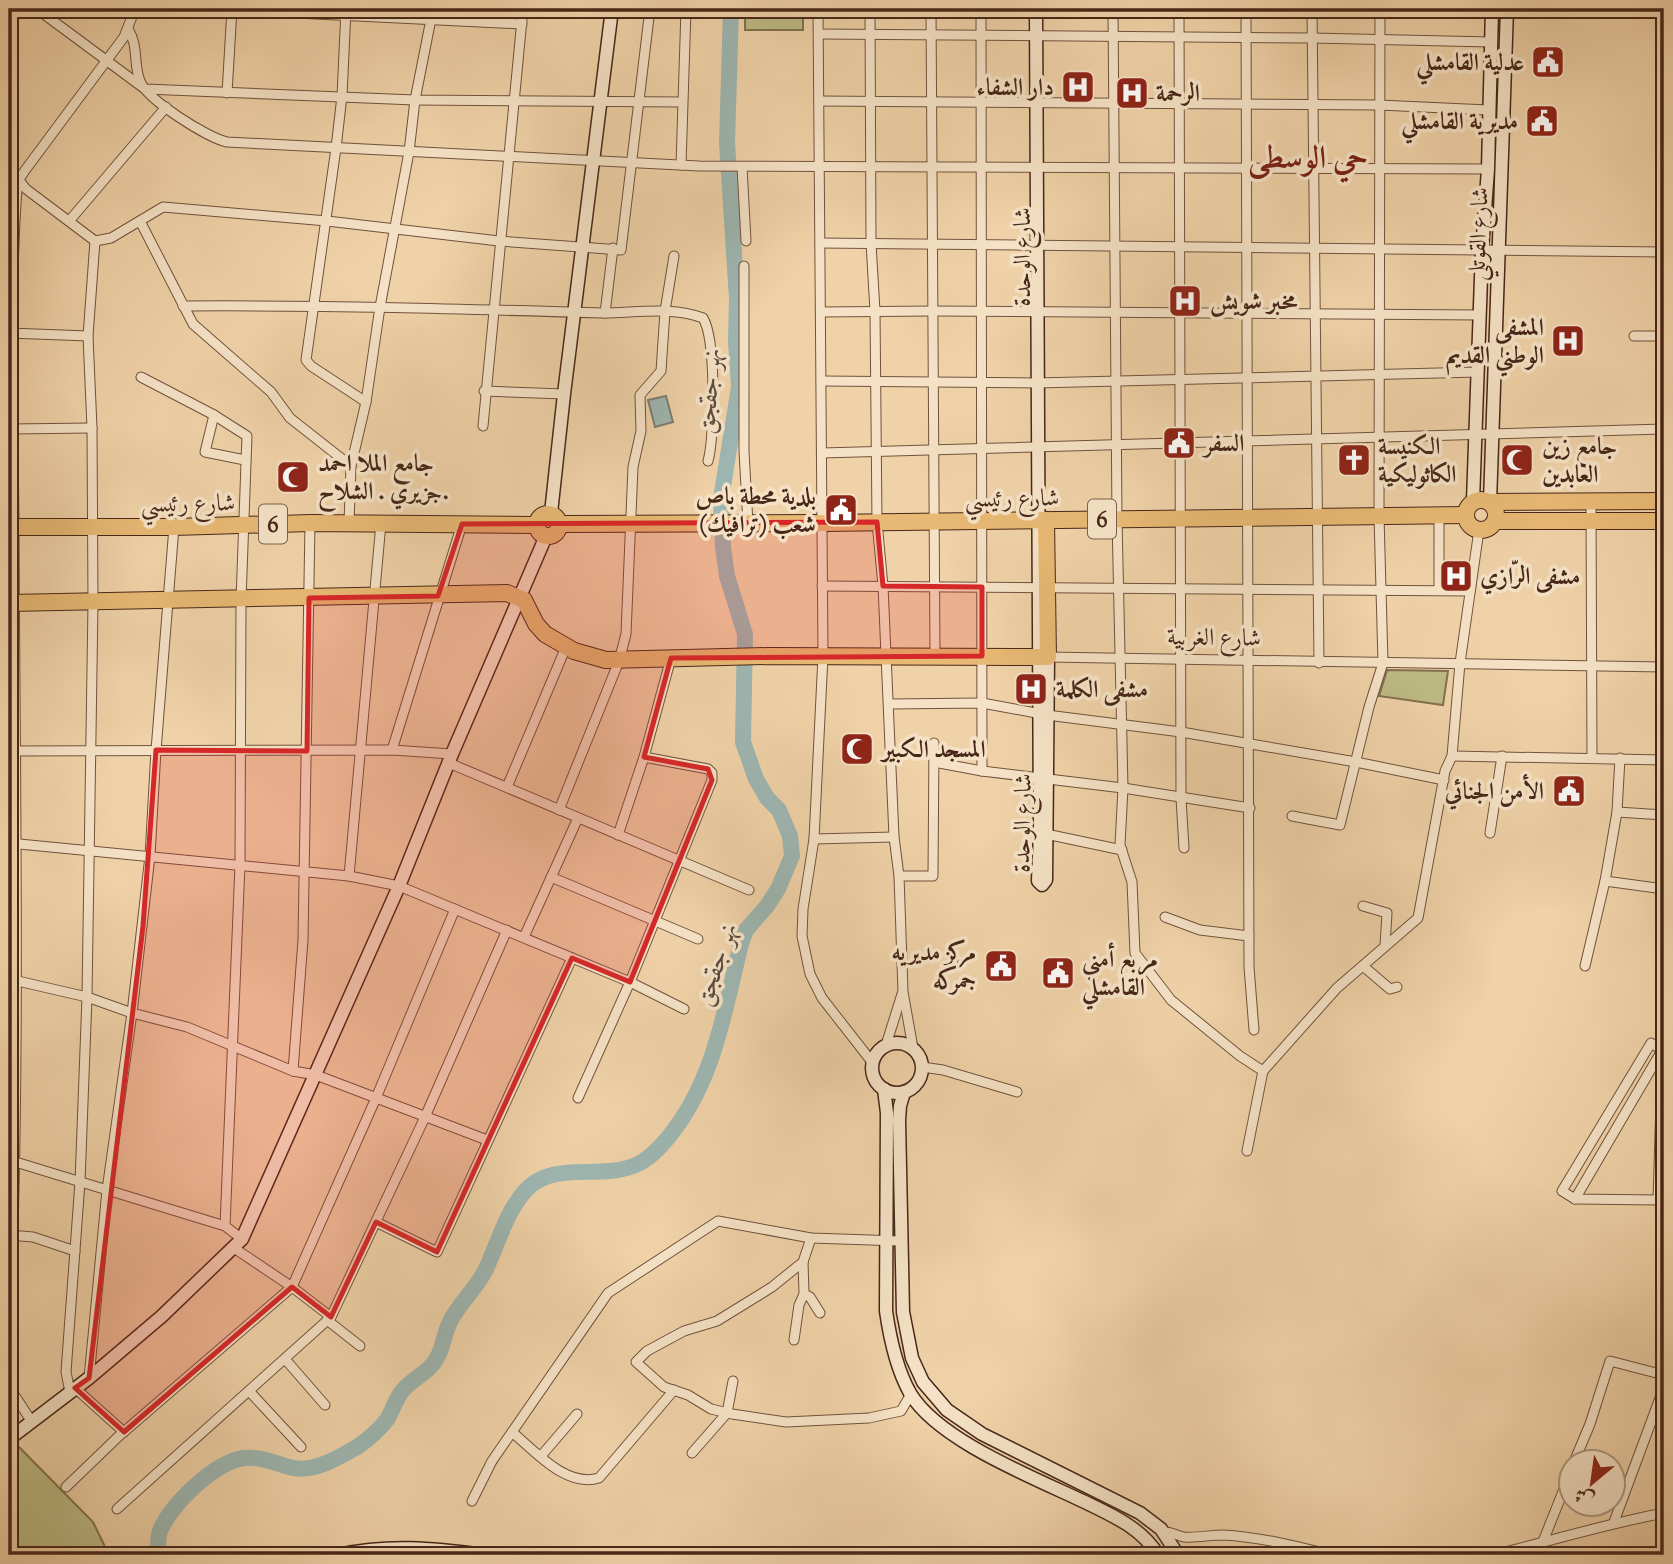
<svg xmlns="http://www.w3.org/2000/svg" width="1673" height="1564" viewBox="0 0 1673 1564" font-family="'Sorts Mill Goudy',Amiri,serif">
  <style>
    .green { fill: #bdbb85; stroke: #82714f; stroke-width: 2 }
    .water { fill: #9db6b1; stroke: #7b7d74; stroke-width: 2 }
    .lines { fill: none; stroke-linecap: round; stroke-linejoin: round }
    .river { stroke: #9db6b1; stroke-width: 16 }
    .street-casing { stroke: #71523d; stroke-width: 11 }
    .secondary-casing { stroke: #472719; stroke-width: 15 }
    .highway-casing { stroke: #472719; stroke-width: 18 }
    .street { stroke: #f5e2c6; stroke-width: 9 }
    .secondary { stroke: #f5e2c6; stroke-width: 12 }
    .highway { stroke: #e8b974; stroke-width: 16 }
    .marked { fill: #d62828; fill-opacity: 0.2; stroke: #d62828; stroke-width: 5; stroke-linejoin: round }
    .labels { text-anchor: middle; stroke-width: 7; stroke-linejoin: round; paint-order: stroke }
    .shield { fill: #f5e2c6; stroke: #7b5f4d; stroke-width: 2 }
    .shield-label { font-size: 23px; font-weight: bold; fill: #472719 }
    .poi-label { font-size: 24px; font-weight: bold; fill: #472719; stroke: #f5e2c6; text-anchor: start }
    .street-label { font-size: 24px; fill: #472719; stroke: #f5e2c6 }
    .water-label { font-size: 26px; font-style: italic; fill: #5c4b3f; stroke: #f5e2c6 }
    .district-label { font-size: 32px; font-weight: bold; fill: #7a1f14; stroke: #f5e2c6 }
  </style>
  <rect width="100%" height="100%" fill="#f0d2a8"/>
  <filter id="stains"><feTurbulence type="fractalNoise" baseFrequency=".00286" numOctaves="4"/><feColorMatrix values="0 0 0 0 .2 0 0 0 0 .09 0 0 0 0 .02 0 0 0 .5 -.17"/></filter>
  <radialGradient id="worn" r=".72"><stop offset=".6" stop-color="#630" stop-opacity="0"/><stop offset="1" stop-color="#630" stop-opacity=".3"/></radialGradient>
  <g class="green">
    <rect x="745" y="9" width="58" height="21"/>
    <polygon points="1387,670 1448,671 1443,705 1379,696"/>
    <polygon points="17,1445 93,1522 109,1555 9,1555 9,1451"/>
  </g>
  <polygon class="water" points="666,396 673,422 655,427 648,400"/>
  <g class="lines">
    <path class="river" d="M158,1555C158,1549 158,1540 159,1534C168,1506 214,1463 243,1458C259,1456 274,1463 289,1467C312,1474 338,1458 357,1447C368,1440 381,1428 388,1418C393,1409 396,1398 403,1390C413,1378 430,1372 437,1358C444,1346 444,1331 452,1318C461,1302 476,1288 485,1271C498,1244 505,1214 525,1191C547,1166 581,1174 610,1171C637,1169 650,1159 667,1139C714,1083 724,1012 741,944L746,930L767,906L778,889L792,856L790,836L779,810L767,798L756,779L743,742L745,634L727,576L723,547L721,499L739,387L736,341L737,299L727,143L731,9"/>
    <defs>
      <g id="street">
        <polyline points="37,9 145,89 415,100 682,102"/>
        <polyline points="212,9 522,24"/>
        <polyline points="346,9 342,96 336,148 306,360 311,366 366,402"/>
        <polyline points="818,9 823,656 814,839 803,909 802,936 810,974 822,998 872,1062"/>
        <polyline points="870,9 871,243 875,311 877,522 883,586 894,837 899,876 903,992 913,1048"/>
        <polyline points="931,9 935,656"/>
        <polyline points="981,9 982,771"/>
        <polyline points="1113,9 1117,519 1123,788 1120,845 1132,882 1135,953 1171,1000 1240,1056 1263,1071 1247,1151"/>
        <polyline points="1179,9 1181,798 1184,848"/>
        <polyline points="1246,9 1249,967 1254,1030"/>
        <polyline points="1312,9 1319,663"/>
        <path d="M128,29C139,46 133,64 140,81C147,100 208,138 227,142L699,166L1488,169"/>
        <polyline points="819,34 1312,38 1491,42"/>
        <polyline points="227,93 232,9"/>
        <polyline points="819,101 1379,105 1488,110"/>
        <polyline points="681,165 686,9"/>
        <polyline points="742,167 746,241"/>
        <polyline points="9,168 26,189 95,241 111,238 163,207 327,221 499,241 621,250 650,9"/>
        <polyline points="70,220 166,107"/>
        <polyline points="140,221 193,324 271,392 290,418 351,466"/>
        <polyline points="820,243 1664,252"/>
        <polyline points="744,266 744,451 748,524"/>
        <path d="M183,306C323,305 463,309 603,313C635,313 672,306 703,318C716,339 715,436 708,461"/>
        <polyline points="821,312 933,311 1480,315"/>
        <polyline points="605,313 613,248"/>
        <polyline points="9,333 88,336"/>
        <polyline points="1634,336 1664,336"/>
        <polyline points="141,377 214,415 205,452 245,460"/>
        <polyline points="822,381 1037,383 1478,372"/>
        <polyline points="484,391 564,394"/>
        <polyline points="214,415 247,436 241,600 240,865 225,1226"/>
        <polyline points="483,426 523,9"/>
        <polyline points="9,429 92,428"/>
        <polyline points="822,453 1664,429"/>
        <polyline points="1591,502 1592,757"/>
        <polyline points="1439,515 1439,590"/>
        <polyline points="349,523 351,466 366,402 380,307 409,152 415,100 433,9"/>
        <polyline points="822,586 1470,591"/>
        <polyline points="1048,657 1664,667"/>
        <polyline points="889,704 982,703 1047,715 1181,732 1356,762 1444,780"/>
        <polyline points="392,750 462,524"/>
        <polyline points="9,751 392,750 452,754"/>
        <polyline points="1452,756 1664,760"/>
        <polyline points="934,762 982,771 1123,788 1250,808"/>
        <polyline points="449,763 749,890"/>
        <polyline points="507,787 566,647"/>
        <polyline points="559,810 619,661 626,634 633,467 641,431 640,395 661,371 665,311 674,256"/>
        <polyline points="1617,812 1664,815"/>
        <polyline points="1292,816 1340,825 1369,707 1383,663 1379,516 1380,9"/>
        <polyline points="1490,833 1502,756"/>
        <polyline points="1046,834 1122,850"/>
        <polyline points="618,835 644,757 671,658"/>
        <polyline points="814,839 894,837"/>
        <polyline points="9,843 349,876 399,886 630,982 684,1009"/>
        <polyline points="349,876 381,523"/>
        <polyline points="899,876 933,876 934,743"/>
        <polyline points="551,877 698,939"/>
        <polyline points="1605,881 1664,889"/>
        <polyline points="1363,906 1387,913 1385,946"/>
        <polyline points="1165,917 1200,930 1249,936"/>
        <polyline points="524,937 578,818"/>
        <polyline points="1363,966 1390,989 1397,987"/>
        <polyline points="1585,966 1605,881 1617,812 1620,758"/>
        <polyline points="9,979 87,997 132,1013 187,1027 293,1071 316,1075 487,1140"/>
        <path d="M1663,1012C1662,1075 1660,1137 1658,1200L1575,1199L1562,1191L1651,1043L1662,1050H1664"/>
        <polyline points="886,1045 902,994"/>
        <polyline points="922,1067 943,1070 1017,1092"/>
        <polyline points="293,1071 303,940 310,523"/>
        <polyline points="1263,1071 1337,988 1418,918 1445,771 1452,756 1460,663 1479,530"/>
        <polyline points="578,1098 630,982 712,780 712,773 708,769 644,757"/>
        <polyline points="9,1160 225,1226 242,1239"/>
        <polyline points="1575,1199 1661,1052"/>
        <polyline points="376,1222 437,1252 572,958"/>
        <polyline points="9,1235 33,1237 75,1251"/>
        <polyline points="811,1238 803,1262 772,1287 717,1321 684,1331 647,1351 636,1362 664,1387 688,1395 711,1409 732,1414 786,1422 869,1418 901,1411 911,1394"/>
        <polyline points="234,1248 292,1287 331,1317"/>
        <polyline points="804,1294 810,1297 820,1313"/>
        <polyline points="327,1320 360,1346"/>
        <polyline points="794,1340 799,1305 804,1294 803,1262"/>
        <path d="M9,1343C21,1070 15,797 14,525C13,413 9,300 17,189L18,181L26,169L124,37L135,9"/>
        <polyline points="285,1359 325,1405"/>
        <polyline points="89,1378 107,1190 132,1013 150,856 156,750 174,527"/>
        <polyline points="9,1387 32,1422"/>
        <polyline points="75,1388 124,1432"/>
        <polyline points="249,1391 301,1447"/>
        <polyline points="70,1392 66,1372 80,1182 87,997 93,603 92,428 88,336 95,241"/>
        <path d="M512,1432C535,1451 566,1488 599,1478L674,1390"/>
        <polyline points="692,1453 727,1413 733,1381"/>
        <polyline points="541,1456 577,1414"/>
        <polyline points="1574,1462 1590,1424 1610,1361 1664,1375"/>
        <polyline points="66,1487 119,1436 292,1287 376,1098 455,909"/>
        <polyline points="472,1501 492,1461 608,1293 718,1221 811,1238 900,1241"/>
        <polyline points="117,1509 331,1317 425,1117 507,930"/>
        <polyline points="1614,1522 1664,1387"/>
        <path d="M1163,1532C1171,1531 1177,1536 1184,1537C1197,1538 1210,1535 1223,1535C1260,1537 1296,1546 1332,1555"/>
        <polyline points="1542,1544 1572,1469"/>
        <path d="M1493,1555C1550,1541 1606,1524 1664,1513"/>
      </g>
      <g id="secondary">
        <polyline points="1036,9 1040,833 1038,881 1042,885 1046,880 1048,657"/>
        <polyline points="1473,501 1482,250 1488,169 1492,9"/>
        <polyline points="1490,502 1507,9"/>
        <polyline points="551,513 564,394 612,9"/>
        <circle cx="897" cy="1068" r="25"/>
        <path d="M884,1089L887,1113L886,1311C890,1339 896,1368 910,1393C939,1442 1040,1480 1091,1505C1116,1517 1143,1530 1158,1555"/>
        <polyline points="904,1092 900,1106 899,1120 903,1312 912,1358 923,1382 947,1410 982,1434 1140,1513 1161,1529 1178,1555"/>
        <polyline points="9,1439 89,1378 162,1316 242,1239 399,886 452,754 546,536"/>
        <path d="M338,1555C387,1544 433,1548 483,1555"/>
      </g>
      <g id="highway">
        <circle cx="1481" cy="515" r="15"/>
        <polyline points="1490,502 1664,501"/>
        <circle cx="548" cy="525" r="11"/>
        <polyline points="1495,521 1664,521"/>
        <polyline points="560,524 823,523 1465,515"/>
        <polyline points="9,527 174,527 310,523 536,525"/>
        <polyline points="9,603 507,593 524,600 536,624 545,634 574,651 606,660 768,656 1048,657 1046,520"/>
      </g>
    </defs>
    <use href="#street" class="street-casing"/>
    <use href="#secondary" class="secondary-casing"/>
    <use href="#highway" class="highway-casing"/>
    <use href="#street" class="street"/>
    <use href="#secondary" class="secondary"/>
    <use href="#highway" class="highway"/>
  </g>
  <path class="marked" d="M877,522L883,586L982,587V656L671,658L644,757L708,769L712,780L630,982L572,958L437,1252L376,1222L331,1317L292,1287L124,1432L75,1388L89,1378L143,926L156,750L307,751L309,598L438,596L462,524Z"/>
  <defs>
    <symbol id="civic-square" viewBox="-11 -11 22 22"><rect x="-9" y="-9" width="18" height="18" rx="4" fill="#8f2418" stroke="#f5e2c6"/><path d="M-.6-6.5H3V-4.5H.6V-3L4-1V1h2V6H-6V1h2V-1L-.6-3ZM-1.2 2.5V6h2.4V2.5Z" fill="#fff"/></symbol>
    <symbol id="hospital-square" viewBox="-11 -11 22 22"><rect x="-9" y="-9" width="18" height="18" rx="4" fill="#8f2418" stroke="#f5e2c6"/><path d="M-5-5h3v3.5h4V-5h3V5h-3V1.5h-4V5h-3Z" fill="#fff"/></symbol>
    <symbol id="church-square" viewBox="-11 -11 22 22"><rect x="-9" y="-9" width="18" height="18" rx="4" fill="#8f2418" stroke="#f5e2c6"/><path d="M-1.2-6h2.4v3.5h3.3v2.4h-3.3V6h-2.4V-.1h-3.3v-2.4h3.3Z" fill="#fff"/></symbol>
    <symbol id="mosque-square" viewBox="-11 -11 22 22"><rect x="-9" y="-9" width="18" height="18" rx="4" fill="#8f2418" stroke="#f5e2c6"/><path d="M3.5-4.9A6 6 0 1 0 3.5 4.9A5 5 0 1 1 3.5-4.9Z" fill="#fff"/></symbol>
  </defs>
  <g fill-rule="evenodd">
    <use href="#civic-square" x="1529" y="43" width="38" height="38"/>
    <use href="#hospital-square" x="1059" y="68" width="38" height="38"/>
    <use href="#hospital-square" x="1113" y="74" width="38" height="38"/>
    <use href="#civic-square" x="1523" y="102" width="38" height="38"/>
    <use href="#hospital-square" x="1166" y="282" width="38" height="38"/>
    <use href="#hospital-square" x="1549" y="322" width="38" height="38"/>
    <use href="#civic-square" x="1160" y="424" width="38" height="38"/>
    <use href="#church-square" x="1335" y="441" width="38" height="38"/>
    <use href="#mosque-square" x="1498" y="441" width="38" height="38"/>
    <use href="#mosque-square" x="274" y="458" width="38" height="38"/>
    <use href="#civic-square" x="822" y="491" width="38" height="38"/>
    <use href="#hospital-square" x="1437" y="557" width="38" height="38"/>
    <use href="#hospital-square" x="1012" y="670" width="38" height="38"/>
    <use href="#mosque-square" x="838" y="730" width="38" height="38"/>
    <use href="#civic-square" x="1550" y="772" width="38" height="38"/>
    <use href="#civic-square" x="982" y="947" width="38" height="38"/>
    <use href="#civic-square" x="1039" y="954" width="38" height="38"/>
  </g>
  <g class="labels">
    <g class="shield">
      <rect x="1088" y="499.5" width="28" height="39" rx="5"/>
      <rect x="259" y="504.5" width="28" height="39" rx="5"/>
    </g>
    <g class="shield-label">
      <text x="1102" y="527">6</text>
      <text x="273" y="532">6</text>
    </g>
    <g class="poi-label">
      <text x="1524" y="70" text-anchor="end">عدلية القامشلي</text>
      <text x="1054" y="95" text-anchor="end">دار الشفاء</text>
      <text x="1156" y="101">الرحمة</text>
      <text x="1518" y="129" text-anchor="end">مديرية القامشلي</text>
      <text x="1210" y="309">مخبر شويش</text>
      <text x="1544" y="335" text-anchor="end">المشفى<tspan x="1544" dy="28">الوطني القديم</tspan></text>
      <text x="1204" y="451">السفر</text>
      <text x="1378" y="454">الكنيسة<tspan x="1378" dy="28">الكاثوليكية</tspan></text>
      <text x="1542" y="454">جامع زين<tspan x="1542" dy="28">العابدين</tspan></text>
      <text x="318" y="471">جامع الملا احمد<tspan x="318" dy="28">جزيري . الشلاح.</tspan></text>
      <text x="816" y="504" text-anchor="end">بلدية محطة باص<tspan x="816" dy="28">شعب (ترافيك)</tspan></text>
      <text x="1480" y="584">مشفى الرّازي</text>
      <text x="1056" y="697">مشفى الكلمة</text>
      <text x="882" y="757">المسجد الكبير</text>
      <text x="1544" y="799" text-anchor="end">الأمن الجنائي</text>
      <text x="976" y="960" text-anchor="end">مركز مديريه<tspan x="976" dy="28">جمركه</tspan></text>
      <text x="1082" y="967">مربع أمني<tspan x="1082" dy="28">القامشلي</tspan></text>
    </g>
    <g class="street-label">
      <text transform="translate(1478 234) rotate(-88)" y="8">شارع القوتلي</text>
      <text transform="translate(1022 257) rotate(-90)" y="8">شارع الوحدة</text>
      <text transform="translate(1012 498) rotate(-1)" y="8">شارع رئيسي</text>
      <text transform="translate(188 503) rotate(-1)" y="8">شارع رئيسي</text>
      <text transform="translate(1214 637) rotate(1)" y="8">شارع الغربية</text>
      <text transform="translate(1022 823) rotate(-89)" y="8">شارع الوحدة</text>
    </g>
    <g class="water-label">
      <text transform="translate(708 391) rotate(-86)" y="9">نهر جقجق</text>
      <text transform="translate(715 964) rotate(-72)" y="9">نهر جقجق</text>
    </g>
    <g class="district-label">
      <text x="1308" y="168">حي الوسطى</text>
    </g>
  </g>
  <rect width="1673" height="1564" fill="none" stroke="#f0d2a8" stroke-width="35"/>
  <rect x="10" y="10" width="1652" height="1543" fill="none" stroke="#472719" stroke-width="3.5"/>
  <rect x="18" y="18" width="1638" height="1529" fill="none" stroke="#472719" stroke-width="2"/>
  <g transform="translate(1592 1483) rotate(209)"><circle r="33" fill="#f5e2c6" stroke="#af9781" stroke-width="2"/>
  <path d="M0-5L12 26L0 18L-12 26Z" fill="#8f2418"/>
  <text y="-10" font-size="19" font-weight="bold" text-anchor="middle" fill="#472719">ش</text>
  </g>
  <rect width="100%" height="100%" filter="url(#stains)"/>
  <rect width="100%" height="100%" fill="url(#worn)"/>
</svg>
